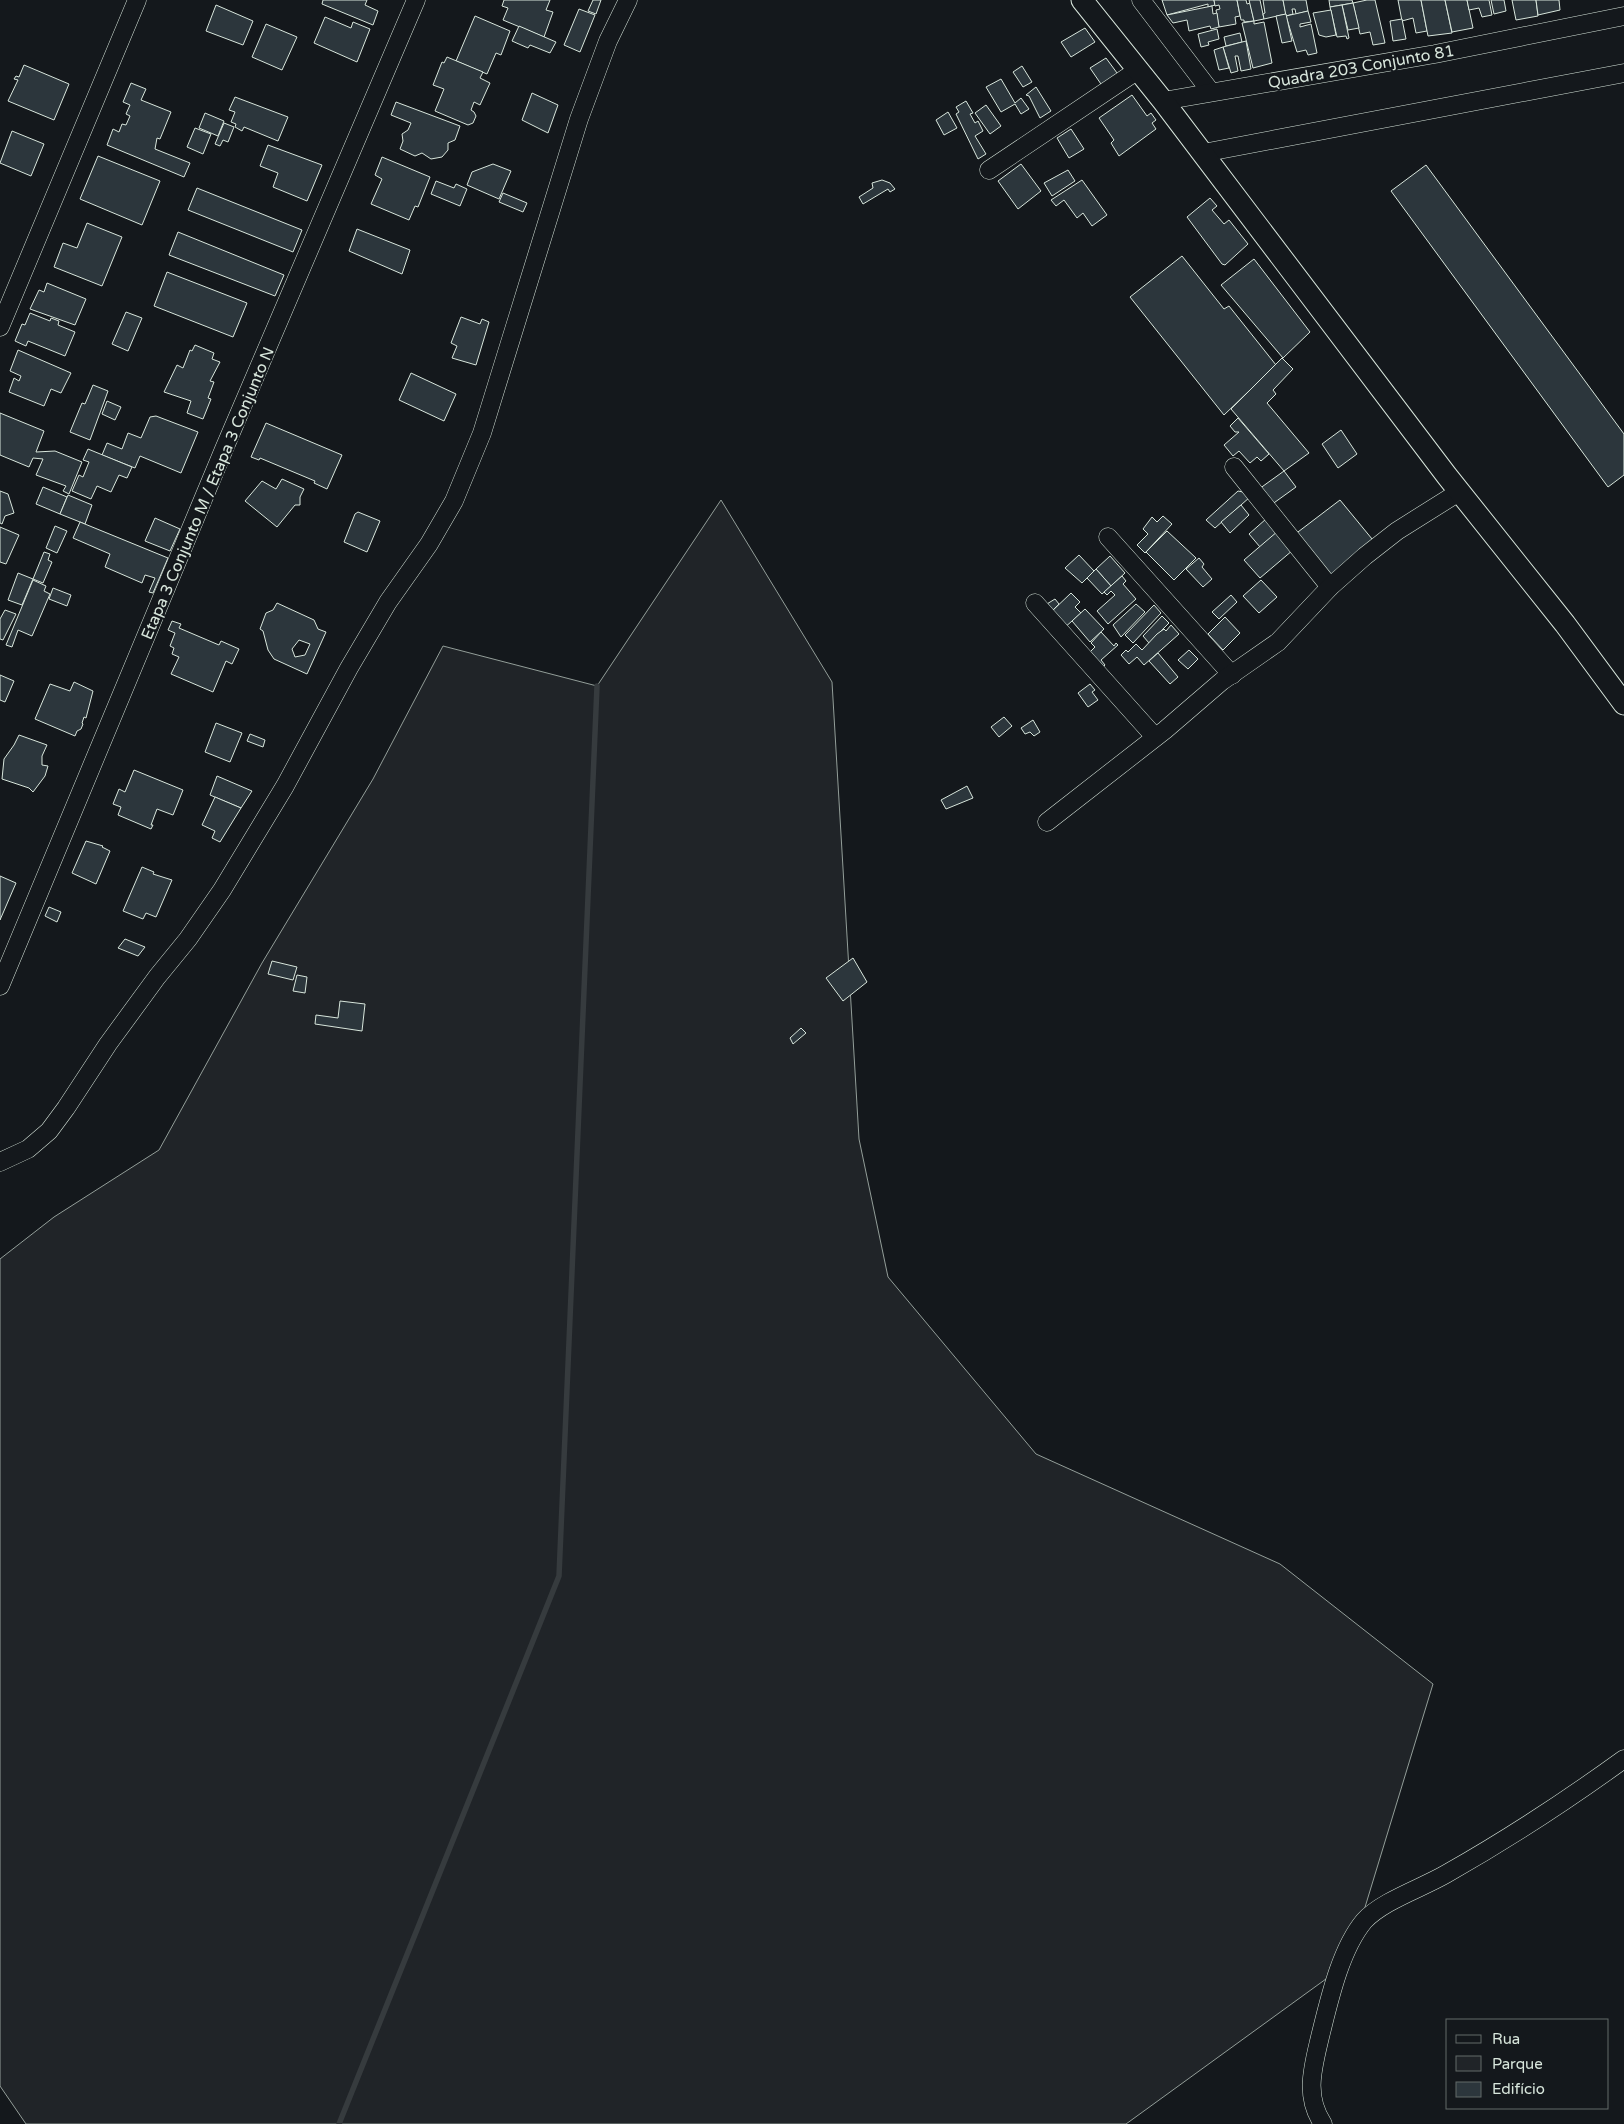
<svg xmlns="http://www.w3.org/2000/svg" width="1624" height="2124" viewBox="0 0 1624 2124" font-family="'Varela Round',sans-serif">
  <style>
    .green { fill: #202428; stroke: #939e99 }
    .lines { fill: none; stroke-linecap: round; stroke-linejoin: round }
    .stream { stroke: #363b3e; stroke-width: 5.5 }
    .building { fill: #2c363c; stroke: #d8e6dc; fill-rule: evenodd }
    .minor-casing { stroke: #d8e6dc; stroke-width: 19 }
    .tertiary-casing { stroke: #d8e6dc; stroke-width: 23 }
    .minor { stroke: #14181c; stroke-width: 18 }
    .tertiary { stroke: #14181c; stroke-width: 21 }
    .labels { text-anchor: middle; stroke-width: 4; stroke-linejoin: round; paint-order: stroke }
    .street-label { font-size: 16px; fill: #d8e6dc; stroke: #14181c }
  </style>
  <rect width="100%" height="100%" fill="#14181c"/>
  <polygon class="green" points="721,500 832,682 859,1139 888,1277 1036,1454 1280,1564 1433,1684 1348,1963 1126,2124 26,2124 0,2086 0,1259 54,1217 159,1150 262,963 373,779 443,646 597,686"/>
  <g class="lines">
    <polyline class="stream" points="339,2124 559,1576 597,686"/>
  </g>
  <g class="building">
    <polygon points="323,0 367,0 365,5 378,11 373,25 322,4"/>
    <polygon points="504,0 550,0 546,10 553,12 544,37 503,20 508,8 502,6"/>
    <polygon points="593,0 601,0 596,14 588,11"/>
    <polygon points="1162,0 1214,0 1215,5 1208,7 1208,4 1167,15"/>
    <polygon points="1214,0 1237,0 1240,16 1235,17 1236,24 1219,27 1216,10 1220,9 1219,5 1215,6"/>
    <polygon points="1237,0 1246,0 1247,4 1250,3 1254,21 1244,22 1244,20 1241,20"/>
    <polygon points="1249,0 1260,0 1264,19 1254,21"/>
    <polygon points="1263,0 1283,0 1286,14 1264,19 1263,14 1265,13"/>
    <polygon points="1283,0 1306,0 1308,11 1296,14 1295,9 1292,9 1293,14 1286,16"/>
    <polygon points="1329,0 1352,0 1353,3 1330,7"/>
    <polygon points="1367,0 1375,0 1385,43 1373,45 1370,32 1360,34 1353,3"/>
    <polygon points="1398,0 1421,0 1427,31 1416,33 1413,18 1402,21"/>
    <polygon points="1421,0 1445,0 1452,33 1428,36"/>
    <polygon points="1445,0 1467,0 1473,28 1452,32"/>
    <polygon points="1467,0 1489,0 1492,15 1482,17 1479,8 1469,10"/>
    <polygon points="1491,0 1504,0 1506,11 1494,14"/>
    <polygon points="1512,0 1536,0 1538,16 1516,20"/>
    <polygon points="1536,0 1559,0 1560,10 1538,15"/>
    <polygon points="1353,3 1359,28 1348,30 1342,5"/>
    <polygon points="216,5 253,21 243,45 206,31"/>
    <polygon points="1342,5 1349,38 1347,39 1346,36 1337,37 1330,7"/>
    <polygon points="1212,6 1213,14 1217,13 1219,27 1211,29 1210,26 1189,31 1187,20 1173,23 1167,15"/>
    <polygon points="579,9 595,15 580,52 564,45"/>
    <polygon points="1331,10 1336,35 1326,37 1319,35 1313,13"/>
    <polygon points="1308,11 1311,22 1300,24 1300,27 1311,24 1317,53 1308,55 1306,50 1297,52 1286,16"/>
    <polygon points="1286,14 1292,41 1282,43 1276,16"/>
    <polygon points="475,16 510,31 501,55 496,53 487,74 456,61"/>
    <polygon points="325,17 351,28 353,22 370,29 357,62 314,43"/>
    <polygon points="1402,19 1406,39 1393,41 1390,21"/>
    <polygon points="1254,21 1254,24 1264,22 1272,63 1253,68 1242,23"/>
    <polygon points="266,24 297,37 282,70 252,57"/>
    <polygon points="519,26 556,42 550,53 530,45 528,48 512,41"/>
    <polygon points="1085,28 1095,42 1071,57 1061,42"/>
    <polygon points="1217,29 1219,39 1208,42 1209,45 1201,47 1198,34"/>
    <polygon points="1240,33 1242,42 1226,46 1224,37"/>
    <polygon points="1246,41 1251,69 1241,71 1238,56 1235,56 1238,71 1231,73 1223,47"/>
    <polygon points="1223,47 1229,68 1219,70 1214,50"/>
    <polygon points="447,57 483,72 480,78 490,83 480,105 474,102 471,110 474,112 476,116 473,123 468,125 435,111 444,89 433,85 442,62 444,63"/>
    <polygon points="1106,58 1120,77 1103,87 1090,68"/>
    <polygon points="24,65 69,84 54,120 8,101 18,80 14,79 16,76 19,77"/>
    <polygon points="1022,66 1032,82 1023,87 1013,72"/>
    <polygon points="1001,79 1015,103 1021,98 1029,109 1021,114 1015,104 1001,112 986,87"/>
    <polygon points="131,83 146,89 141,100 171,112 160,139 157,138 155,149 190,163 184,177 107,145 113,129 119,132 122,124 126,125 130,116 126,114 130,105 123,102"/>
    <polygon points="1036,87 1051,111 1040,118 1029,96 1026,95"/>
    <polygon points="532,93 558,105 548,133 522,120"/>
    <polygon points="1132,95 1147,116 1151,113 1156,120 1152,123 1156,129 1119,156 1111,143 1114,140 1099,118"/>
    <polygon points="235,97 288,117 278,141 244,127 242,131 235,127 236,124 231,122 235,112 229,110"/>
    <polygon points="966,101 973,113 970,114 975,123 978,121 983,131 975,136 986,154 978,159 956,114 959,112 956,107"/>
    <polygon points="396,102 460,126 455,140 448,143 448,150 442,157 431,159 422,153 415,156 400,149 403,141 402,134 408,130 411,123 391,115"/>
    <polygon points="986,105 1001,126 990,134 975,113"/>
    <polygon points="948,112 957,128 944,135 936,120"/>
    <polygon points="205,113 224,121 218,136 199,128"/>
    <polygon points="224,123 234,127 228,142 223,140 220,146 215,144"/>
    <polygon points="195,128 211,134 203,154 187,147"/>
    <polygon points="1071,129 1084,149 1069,158 1057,138"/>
    <polygon points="12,131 44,144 31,176 0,163"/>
    <polygon points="268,145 322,165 307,201 273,187 278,173 260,166"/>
    <polygon points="98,156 160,181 142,225 80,199"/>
    <polygon points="382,157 430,177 418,207 415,206 409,220 371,204 382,179 375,175"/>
    <polygon points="493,164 511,171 499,199 467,185 472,172"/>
    <polygon points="1021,164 1041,191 1018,209 998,181"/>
    <polygon points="1426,165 1624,434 1624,475 1608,487 1391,191"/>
    <polygon points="1068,170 1075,181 1052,196 1044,183"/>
    <polygon points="882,180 890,183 895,189 890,192 888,189 863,204 859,197 873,188 872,183"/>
    <polygon points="1082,180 1107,215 1092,226 1083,213 1077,218 1064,200 1056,206 1051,200"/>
    <polygon points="436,181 454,188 456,184 467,189 460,206 431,194"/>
    <polygon points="197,188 302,230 293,252 188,210"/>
    <polygon points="503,193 527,203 523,212 499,202"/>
    <polygon points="1210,198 1217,206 1212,210 1224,224 1229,220 1248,244 1225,265 1222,264 1187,217"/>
    <polygon points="87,223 122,237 102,286 54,267 63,243 77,248"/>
    <polygon points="357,229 410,250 402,274 349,251"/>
    <polygon points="178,232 284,275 275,296 169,255"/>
    <polygon points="1182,256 1224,309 1229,306 1276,365 1224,415 1130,297"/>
    <polygon points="1254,259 1310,332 1283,358 1221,285"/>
    <polygon points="167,272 247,303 233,337 154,306"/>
    <polygon points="47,283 86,299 75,325 30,309 39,290 44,292"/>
    <polygon points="126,312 142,318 128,351 112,344"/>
    <polygon points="30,313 50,321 51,318 59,321 58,325 75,332 65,356 28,341 26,346 15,341 22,324 25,325"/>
    <polygon points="461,317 480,324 482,319 489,322 476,365 452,358 457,346 451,343"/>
    <polygon points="195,345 214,353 212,359 220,362 210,381 214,382 208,398 211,399 203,419 187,413 191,401 164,392 177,365 183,368 190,350 192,351"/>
    <polygon points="18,350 71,373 61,393 51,389 44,406 9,392 14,378 19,381 21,376 10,371"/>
    <polygon points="1282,358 1293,369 1273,390 1276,394 1267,403 1309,453 1284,471 1231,409"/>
    <polygon points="411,373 456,394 444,421 399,400"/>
    <polygon points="93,385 108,391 90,440 70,432 82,403 85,404"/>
    <polygon points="107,401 121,407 115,420 102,414"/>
    <polygon points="0,413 44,431 36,452 55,451 82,462 69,494 63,491 66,486 36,475 43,459 33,458 29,467 0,455"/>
    <polygon points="156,416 198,432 181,473 140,456 135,468 102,455 107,443 122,449 128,433 141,438 150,417"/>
    <polygon points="1238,418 1269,454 1261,461 1257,457 1250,463 1239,451 1233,456 1224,445 1239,432 1235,432 1230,426"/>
    <polygon points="266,423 342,455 327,489 314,483 315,481 260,458 259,460 251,457"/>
    <polygon points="1341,430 1357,454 1338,468 1322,444"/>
    <polygon points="88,449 132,467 127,478 119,475 111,492 97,486 91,499 72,491 79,475 83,477 89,462 83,460"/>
    <polygon points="1284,471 1296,487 1271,505 1259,489"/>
    <polygon points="282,479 304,489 300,497 300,505 295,505 277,527 245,501 262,481 276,489"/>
    <polygon points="43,487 67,497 60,514 36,504"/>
    <polygon points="0,491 8,494 14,513 5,516 2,524 0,523"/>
    <polygon points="1238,491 1243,492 1250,497 1215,528 1206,520"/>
    <polygon points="68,495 92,505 85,524 60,514"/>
    <polygon points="1340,500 1377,545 1329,579 1294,535"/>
    <polygon points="1241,505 1249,515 1230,533 1221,522"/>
    <polygon points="358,512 380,521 367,552 344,542 355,514"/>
    <polygon points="1163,516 1172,524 1145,553 1137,545 1148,534 1143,529 1152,517 1157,522"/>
    <polygon points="155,518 180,529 170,551 145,541"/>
    <polygon points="1266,519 1277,533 1260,547 1249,534"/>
    <polygon points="80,522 168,558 153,593 149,592 155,578 145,575 142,583 105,567 110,554 73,538"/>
    <polygon points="55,526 67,531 57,553 46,548"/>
    <polygon points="0,527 19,535 6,564 0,562"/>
    <polygon points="1167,531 1196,558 1174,580 1146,552"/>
    <polygon points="1278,531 1293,550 1260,578 1244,560"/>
    <polygon points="44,552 50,554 48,560 52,562 43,583 33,579"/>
    <polygon points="1079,555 1094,571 1082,583 1065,568"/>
    <polygon points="1110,556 1125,573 1111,586 1096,569"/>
    <polygon points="1199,558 1204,564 1202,567 1212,579 1203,587 1186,569"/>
    <polygon points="1096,569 1111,586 1102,594 1087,578"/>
    <polygon points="18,573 33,579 22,605 8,600"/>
    <polygon points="1122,576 1126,581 1123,584 1136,599 1108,624 1097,611 1115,595 1111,591 1107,595 1104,592"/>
    <polygon points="33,580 46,586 44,591 50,594 32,636 18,630 12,647 6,645"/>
    <polygon points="1261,580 1277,597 1259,613 1243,596"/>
    <polygon points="53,588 71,595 67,606 49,599"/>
    <polygon points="1071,593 1080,602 1075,607 1081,613 1063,629 1049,614"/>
    <polygon points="1231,595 1237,602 1219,619 1212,612"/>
    <polygon points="1055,599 1059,604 1049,614 1042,607"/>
    <path d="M277,603L314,620L318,629L326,632L307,674L274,659L268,650L263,631L260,629L266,613L273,610ZM299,640L310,644L305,655L295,657L292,649Z"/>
    <polygon points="1136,604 1145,612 1121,637 1113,625"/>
    <polygon points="1154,605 1161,613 1133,643 1125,635"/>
    <polygon points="1085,609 1104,629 1090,642 1072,621"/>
    <polygon points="5,610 16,614 3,640 0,639 0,619"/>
    <polygon points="1162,616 1169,623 1149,643 1143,636"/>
    <polygon points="1225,617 1240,633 1223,650 1208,634"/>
    <polygon points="172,621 181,624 179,628 219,645 221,641 239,649 232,664 226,661 213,692 171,674 179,657 172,654 174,648 170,646 175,633 168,630"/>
    <polygon points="1171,625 1179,634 1144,665 1137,657 1129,664 1121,655 1126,650 1128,652 1136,644 1142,650 1157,634 1164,629 1166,631"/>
    <polygon points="1101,632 1114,646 1116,643 1118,645 1101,660 1105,665 1100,670 1088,654 1095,647 1091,643"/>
    <polygon points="1189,650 1198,659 1188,669 1178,660"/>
    <polygon points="1158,653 1178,677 1170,684 1149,661"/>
    <polygon points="0,675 14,681 5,702 0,700"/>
    <polygon points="74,682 93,691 86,718 84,717 82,723 83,724 81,729 77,731 75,736 35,719 50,684 70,691"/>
    <polygon points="1090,684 1095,690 1092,692 1098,700 1088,707 1078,693"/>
    <polygon points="1004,717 1012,726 999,737 991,727"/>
    <polygon points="1033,720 1040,732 1034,736 1030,732 1025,734 1021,728"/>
    <polygon points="216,723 242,733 230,762 205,752"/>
    <polygon points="250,734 265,740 263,747 247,741"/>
    <polygon points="19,735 47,745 42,756 42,765 48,766 45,776 33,792 29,788 2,779 4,759 14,745"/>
    <polygon points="134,770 183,790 173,815 157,809 151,825 153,825 151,829 118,815 121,807 113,804 119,789 125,792"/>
    <polygon points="217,776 252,791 241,808 210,795"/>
    <polygon points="967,786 973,798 946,809 941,800"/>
    <polygon points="215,797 241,808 220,842 212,838 215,831 202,825"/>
    <polygon points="86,841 103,846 102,847 110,851 96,884 72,873"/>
    <polygon points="142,867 154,872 153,874 172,880 156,917 146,913 143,919 123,911"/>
    <polygon points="0,876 16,883 0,920"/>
    <polygon points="49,907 61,912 57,922 45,916"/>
    <polygon points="125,939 145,947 138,956 118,948"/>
    <polygon points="853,958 867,982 843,1001 826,978"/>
    <polygon points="272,961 297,967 293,980 268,974"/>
    <polygon points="297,975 307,977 305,993 293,991"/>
    <polygon points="340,1001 365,1004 362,1031 315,1024 316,1015 338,1018"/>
    <polygon points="801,1028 806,1033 793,1044 790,1038"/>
  </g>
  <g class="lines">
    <defs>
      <g id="minor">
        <polyline points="1141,0 1211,92"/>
        <polyline points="1163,101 1435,54 1624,16"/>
        <polyline points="1203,153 1624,73"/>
        <polyline points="989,170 1138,70"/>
        <polyline points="0,327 137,0"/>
        <polyline points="1234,467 1330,587"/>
        <polyline points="1108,537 1232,675"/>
        <polyline points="1035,603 1155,737"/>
        <polyline points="1047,822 1165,730 1222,681 1278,642 1330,587 1365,556 1397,531 1459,492"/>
        <polyline points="0,986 224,449 416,0"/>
        <polyline points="0,1162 28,1149 49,1131 66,1108 108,1044 157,977 188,939 222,890 285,786 349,668 388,602 429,544 454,501 482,433 579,119 608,41 628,0"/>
        <path d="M1323,2124C1304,2096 1313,2067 1320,2037C1329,2001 1340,1950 1364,1921C1382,1901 1422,1888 1446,1874C1508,1839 1566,1801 1624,1759"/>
      </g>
      <polyline id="tertiary" points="1082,0 1163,101 1447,476 1565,624 1624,704"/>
    </defs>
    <use href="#minor" class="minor-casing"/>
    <use href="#tertiary" class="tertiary-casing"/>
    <use href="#minor" class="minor"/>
    <use href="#tertiary" class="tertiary"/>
  </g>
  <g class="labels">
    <g class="street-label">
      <text transform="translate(1361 66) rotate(-10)" y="6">Quadra 203 Conjunto 81</text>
      <text transform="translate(207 493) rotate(-67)" y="6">Etapa 3 Conjunto M / Etapa 3 Conjunto N</text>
    </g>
  </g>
  <rect x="1446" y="2019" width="162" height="90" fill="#14181c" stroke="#626a69"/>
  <rect x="1456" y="2035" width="25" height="8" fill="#14181c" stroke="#626a69"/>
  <text x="1492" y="2044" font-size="15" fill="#d8e6dc">Rua</text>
  <rect x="1456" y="2056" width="25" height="15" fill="#202428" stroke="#626a69"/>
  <text x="1492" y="2069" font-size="15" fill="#d8e6dc">Parque</text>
  <rect x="1456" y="2082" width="25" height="15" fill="#2c363c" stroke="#626a69"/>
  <text x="1492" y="2094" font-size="15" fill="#d8e6dc">Edifício</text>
</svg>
